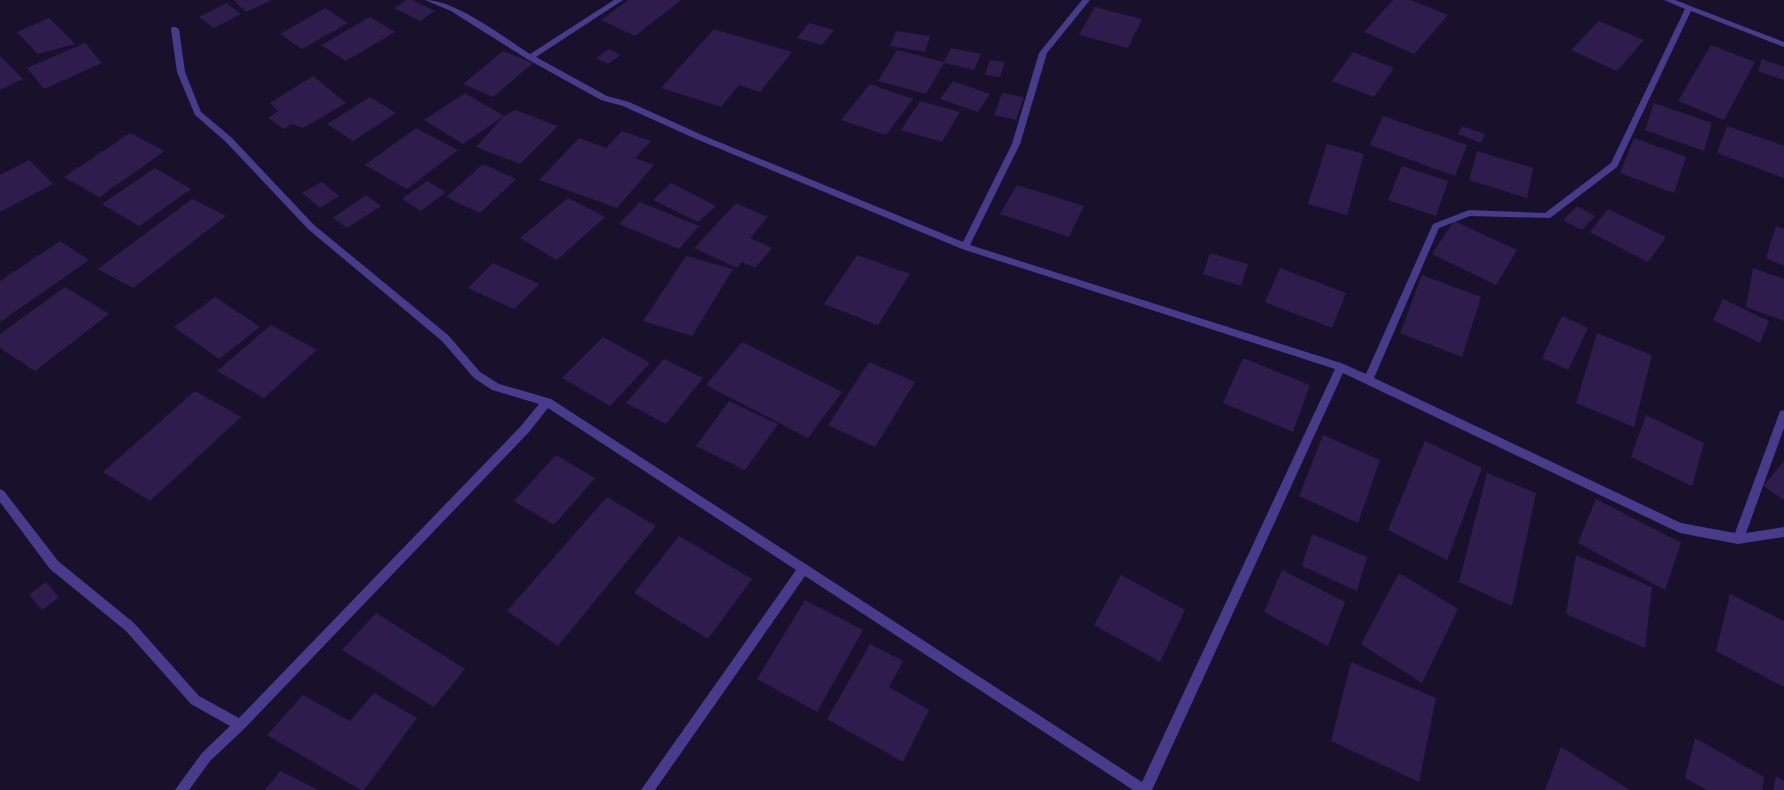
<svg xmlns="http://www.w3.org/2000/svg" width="1784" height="790" viewBox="0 0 1784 790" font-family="'Space Grotesk',sans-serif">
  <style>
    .building { fill: #2d1c4c }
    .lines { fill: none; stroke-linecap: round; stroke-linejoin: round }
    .minor { fill: #493b8b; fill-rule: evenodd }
  </style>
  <rect width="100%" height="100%" fill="#19112b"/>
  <g class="building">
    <polygon points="234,0 272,0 246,12"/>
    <polygon points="407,0 412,0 435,11 420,21 394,8"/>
    <polygon points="628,0 681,0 635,36 601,20"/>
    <polygon points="1393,0 1411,0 1448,15 1414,54 1364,32"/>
    <polygon points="227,3 241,14 214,28 199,17"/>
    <polygon points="1095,7 1142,19 1128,48 1079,35"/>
    <polygon points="325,8 348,23 302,49 280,34"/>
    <polygon points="370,17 395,32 346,61 321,45"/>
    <polygon points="49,18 75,44 38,54 17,32"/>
    <polygon points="1599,21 1644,40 1617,71 1571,50"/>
    <polygon points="809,23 834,30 822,45 797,38"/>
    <polygon points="714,29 792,52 760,92 739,85 721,107 661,88"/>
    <polygon points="896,31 930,36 925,52 890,46"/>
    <polygon points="85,43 102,63 44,89 27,68"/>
    <polygon points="1711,45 1755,62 1724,120 1678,101"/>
    <polygon points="951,48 981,54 974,70 944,63 926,94 878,81 897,50 944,62"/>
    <polygon points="609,49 621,55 608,64 596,58"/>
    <polygon points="503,51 533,63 493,97 463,84"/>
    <polygon points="1353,52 1394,68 1374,97 1332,81"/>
    <polygon points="0,56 23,79 0,90"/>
    <polygon points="1762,59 1784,67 1784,80 1758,71"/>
    <polygon points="990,60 1005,62 1000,77 985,75"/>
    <polygon points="313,76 346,103 303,128 292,124 284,129 268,118 278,111 270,103"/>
    <polygon points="953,81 990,94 978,112 940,99"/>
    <polygon points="870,84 913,99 886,135 841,120"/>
    <polygon points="465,93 504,116 515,110 558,126 520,164 476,147 504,116 463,144 424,120"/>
    <polygon points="1002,93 1024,97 1016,120 994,115"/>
    <polygon points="370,97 396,113 353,141 327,124"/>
    <polygon points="920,101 960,112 942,142 901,130"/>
    <polygon points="1654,103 1712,123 1704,151 1645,130"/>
    <polygon points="1383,116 1467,145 1455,176 1370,145"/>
    <polygon points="1462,126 1485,134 1481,143 1458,134"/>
    <polygon points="1727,126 1784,146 1784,178 1717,153"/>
    <polygon points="416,128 458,150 407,189 365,165"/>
    <polygon points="622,131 651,141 635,158 654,165 617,208 539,180 579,138 606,148"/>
    <polygon points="130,133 165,151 99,197 64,177"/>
    <polygon points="1634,138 1686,157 1674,193 1620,173"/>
    <polygon points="1327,144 1364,154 1347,215 1308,204"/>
    <polygon points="1477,151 1533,168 1527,198 1469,180"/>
    <polygon points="29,160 53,184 0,212 0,175"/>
    <polygon points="483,164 516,179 480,213 446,197"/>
    <polygon points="1402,166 1448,181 1436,216 1388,200"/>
    <polygon points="155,168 191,189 139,226 102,204"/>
    <polygon points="427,181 446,192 421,211 402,199"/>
    <polygon points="322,182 339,196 320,208 302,193"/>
    <polygon points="671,183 716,206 698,222 653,200"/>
    <polygon points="1017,185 1084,206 1069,237 1000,214"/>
    <polygon points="366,195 381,206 347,228 333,218"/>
    <polygon points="568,198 605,217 557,260 520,238"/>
    <polygon points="192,199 226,216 133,288 98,269"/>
    <polygon points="640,202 699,226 679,249 619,224"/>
    <polygon points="736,203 768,217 750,238 772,248 755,268 742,262 737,268 694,248"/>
    <polygon points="1577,206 1595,216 1582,230 1563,220"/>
    <polygon points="1608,209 1666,237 1648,262 1590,232"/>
    <polygon points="1454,221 1517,250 1496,285 1432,254"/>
    <polygon points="1776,226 1784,229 1784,266 1766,258"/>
    <polygon points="60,241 89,260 0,322 0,281"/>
    <polygon points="1210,253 1248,264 1241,286 1203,274"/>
    <polygon points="857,255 910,274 878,325 824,304"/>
    <polygon points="686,256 733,269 692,336 643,321"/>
    <polygon points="493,263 539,284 514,309 468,288"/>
    <polygon points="1280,268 1346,293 1332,328 1265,302"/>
    <polygon points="1753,268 1784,279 1784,321 1746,307"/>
    <polygon points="1422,275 1481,297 1462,357 1400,333"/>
    <polygon points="65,287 109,314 35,371 0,348 0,334"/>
    <polygon points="215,297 260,327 219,359 174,327"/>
    <polygon points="1723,299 1769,321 1760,343 1713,320"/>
    <polygon points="1562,316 1588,328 1568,370 1542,358"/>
    <polygon points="271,325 317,350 264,398 217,371"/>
    <polygon points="1597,333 1652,355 1634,427 1576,403"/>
    <polygon points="603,337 650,363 610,406 562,378"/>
    <polygon points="742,342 842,392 808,438 706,385"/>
    <polygon points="1243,358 1310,385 1293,432 1223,403"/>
    <polygon points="664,359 703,378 666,424 626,403"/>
    <polygon points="869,362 915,382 875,447 828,425"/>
    <polygon points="195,391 241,417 150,501 103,472"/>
    <polygon points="729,401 778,424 745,470 696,446"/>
    <polygon points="1646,415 1704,443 1692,486 1631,457"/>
    <polygon points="1323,435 1380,460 1358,523 1299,496"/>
    <polygon points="1425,441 1482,468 1447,560 1388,530"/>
    <polygon points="556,455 595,478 554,525 514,501"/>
    <polygon points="1784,461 1784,500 1763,486"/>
    <polygon points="1487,473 1536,493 1512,606 1459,582"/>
    <polygon points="607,497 656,526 558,646 507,611"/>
    <polygon points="1596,499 1681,543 1665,590 1578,543"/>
    <polygon points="1312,534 1367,557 1357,591 1302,566"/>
    <polygon points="679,536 752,579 708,639 634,593"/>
    <polygon points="1576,555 1652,587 1645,648 1566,614"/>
    <polygon points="1282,570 1345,602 1328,646 1264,612"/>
    <polygon points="1399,573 1458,609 1422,683 1361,644"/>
    <polygon points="1121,575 1185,610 1160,662 1094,625"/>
    <polygon points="46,582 59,597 42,610 29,595"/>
    <polygon points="1730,594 1784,621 1784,687 1716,651"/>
    <polygon points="805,600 863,630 817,712 757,679"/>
    <polygon points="376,613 465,669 434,707 342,650"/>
    <polygon points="870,644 903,661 889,687 929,710 903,762 827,719"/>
    <polygon points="1351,662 1436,698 1419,782 1331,741"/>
    <polygon points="374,693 417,718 364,790 361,790 267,735 303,695 350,721"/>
    <polygon points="1695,738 1764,777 1762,790 1707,790 1685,778"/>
    <polygon points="1561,747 1630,790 1545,790"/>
    <polygon points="280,771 318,790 265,790"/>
    <polygon points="1776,776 1784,781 1784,790 1773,790"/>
  </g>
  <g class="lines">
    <path class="minor" d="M425,0C456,0 503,37 530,54L614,0H623L536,57L607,96L629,102L702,135L963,242L1012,144L1039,53L1082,0H1090L1047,53L1020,144L970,245L1341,363L1366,374L1433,224L1469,210L1545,213L1611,163L1685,9L1664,0H1675L1784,42V47L1691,11L1617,167L1550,218L1470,216L1439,228L1374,378L1681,523L1735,533L1779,414L1780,411L1784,410V428L1746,533L1784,527V537L1738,544L1680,533L1343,373L1152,790H1133L805,576L655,790H641L796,570L548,408L529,432L244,729L210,761L189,790H175L202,753L230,726L191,704L126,631L50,569L0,502V489L4,491L58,561L134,623L199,696L239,718L521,426L539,404L492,390L474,378L442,341L308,229L225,141L195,115L177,72L171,29L172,27H175L179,29L185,72L201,112L231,137L314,225L448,335L480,372L499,384L551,399L1142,782L1335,369L962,249L696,139L623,106L601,100L527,59L451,11Z"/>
  </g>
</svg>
